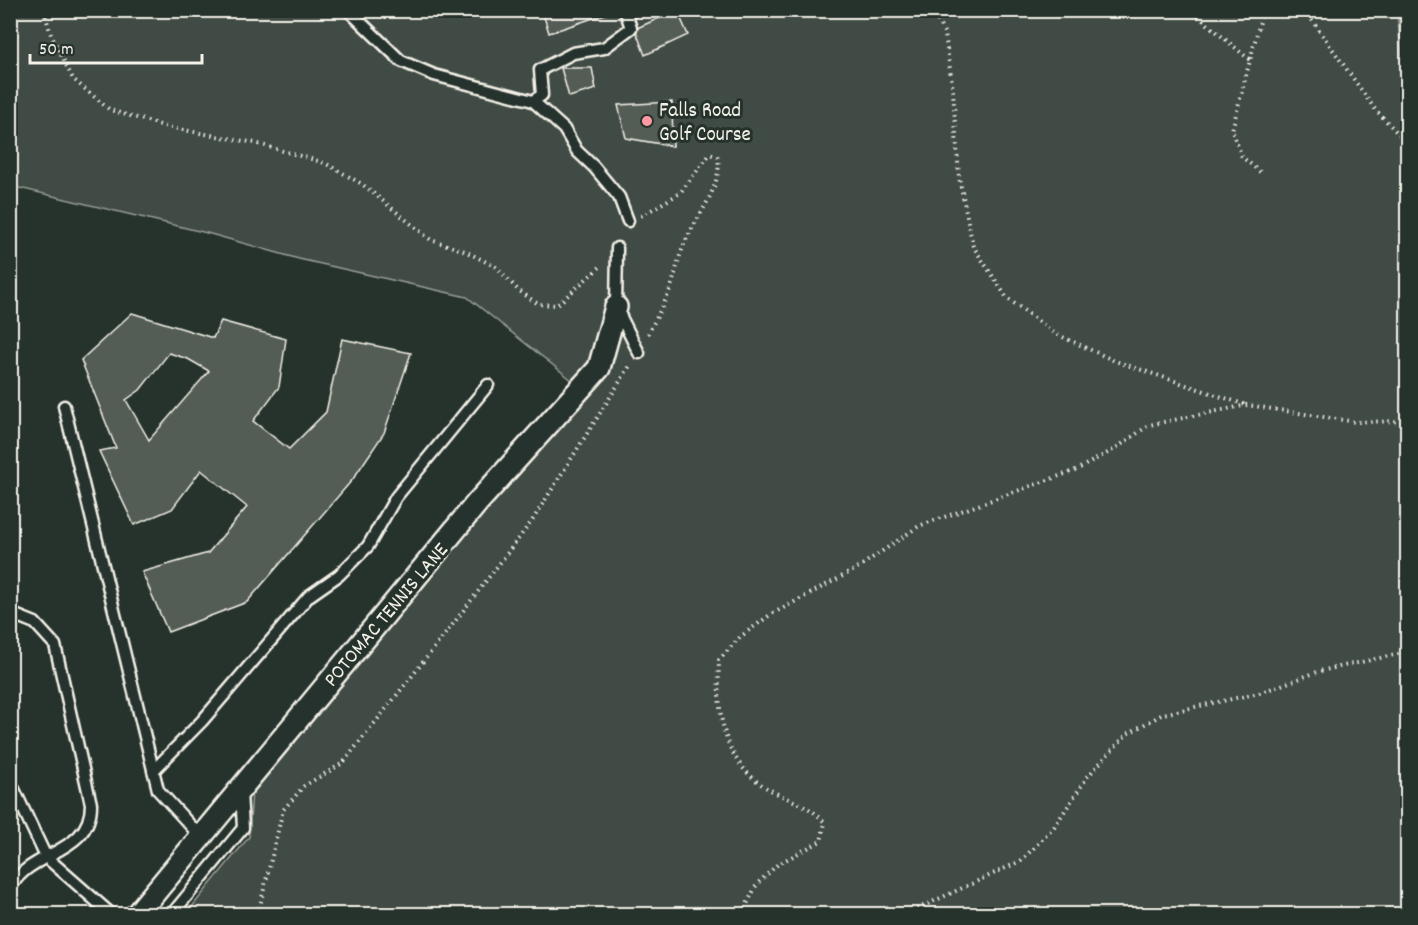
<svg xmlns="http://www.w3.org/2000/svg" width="1418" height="925" viewBox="0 0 1418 925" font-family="Dekko,sans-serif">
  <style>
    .green { fill: #414b45; stroke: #9a9e96; stroke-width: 1.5 }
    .water { fill: #676f68; stroke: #9fa39b; stroke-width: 1.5 }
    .building { fill: #525c55; stroke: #f4f1e8; stroke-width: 1.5; fill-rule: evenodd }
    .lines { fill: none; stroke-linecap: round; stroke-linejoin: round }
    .lane-casing { stroke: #f4f1e8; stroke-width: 15 }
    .street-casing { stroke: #f4f1e8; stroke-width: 26 }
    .path { stroke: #f4f1e8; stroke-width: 4; stroke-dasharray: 1.5 4.5; stroke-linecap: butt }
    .lane { stroke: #26332d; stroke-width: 10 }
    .street { stroke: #26332d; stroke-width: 21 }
    .poi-dot { fill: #ff9aa2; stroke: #26332d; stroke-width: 2 }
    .labels { text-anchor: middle; stroke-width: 6; stroke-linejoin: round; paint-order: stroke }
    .poi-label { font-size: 21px; fill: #f4f1e8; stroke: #26332d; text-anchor: start }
    .street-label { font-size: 21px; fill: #f4f1e8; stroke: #26332d }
  </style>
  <rect width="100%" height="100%" fill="#26332d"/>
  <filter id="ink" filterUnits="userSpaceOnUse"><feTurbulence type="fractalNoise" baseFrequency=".0167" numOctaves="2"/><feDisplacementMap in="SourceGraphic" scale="12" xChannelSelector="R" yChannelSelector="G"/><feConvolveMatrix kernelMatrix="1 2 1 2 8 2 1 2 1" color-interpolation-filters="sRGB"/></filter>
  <g filter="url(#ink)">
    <polygon class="green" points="10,11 1407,11 1407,914 186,914 249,837 254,757 573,381 467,297 299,259 207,233 11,186"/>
    <polygon class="water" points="1397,11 1407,11 1407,64 1401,53"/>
    <g class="building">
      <polygon points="542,10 617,10 549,33"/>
      <polygon points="677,10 688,35 645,55 635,29"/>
      <polygon points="561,68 592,68 596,89 569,97"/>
      <polygon points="672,102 673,146 626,138 618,105"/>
      <path d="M132,313L213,338L221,321L286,339L279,387L253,421L289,449L326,412L342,339L411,353L384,433L353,479L247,602L168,632L142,572L208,553L247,507L201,470L172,509L134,525L99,451L116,448L81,360ZM169,353L188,359L209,371L149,440L126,400L140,390Z"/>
    </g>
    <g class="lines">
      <defs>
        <g id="lane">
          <polyline points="348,10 401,61 434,75 533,101 542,95 540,70 573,53 604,48 631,28 625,10"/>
          <polyline points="533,101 564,129 577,151 594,167 619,197 628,221"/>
          <polyline points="617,248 616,307 639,353"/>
          <polyline points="64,406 158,790 201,837"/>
          <path d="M10,613L35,623L55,645L91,804C91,855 31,849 10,888"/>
          <polyline points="153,771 202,721 309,596 339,575 368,546 396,497 488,385"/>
          <polyline points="10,781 46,857 111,914"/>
          <polyline points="172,914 243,828 241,792"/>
        </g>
        <polyline id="street" points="137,914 477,503 599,368 616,307"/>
      </defs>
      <use href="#lane" class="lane-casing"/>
      <use href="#street" class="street-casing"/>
      <g class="path">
        <polyline points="44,10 51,35 73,79 110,110 167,127 255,143 325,163 362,184 431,240 465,251 496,267 518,290 538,304 557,305 601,266"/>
        <polyline points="932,10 945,34 953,91 959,177 973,246 1007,298 1056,334 1115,361 1246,405"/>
        <polyline points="1305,10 1374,108 1408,144"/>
        <polyline points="1198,16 1251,61"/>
        <polyline points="1260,172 1242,157 1232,130 1263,10"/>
        <path d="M641,216L680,193L710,154L718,157C723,188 694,219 683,247C677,262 675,278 669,292C663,306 655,320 648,334"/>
        <polyline points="258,914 283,810 304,786 343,763 450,628 532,521 631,364"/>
        <path d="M742,914L757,884L778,864L821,841L825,823C809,804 795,803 774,792C721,765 717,714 719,660L740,637L770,615L856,569L919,526L1076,470L1115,449L1149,425L1247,405L1356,422L1408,421"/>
        <polyline points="906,914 1021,861 1054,827 1088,776 1127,734 1163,714 1259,693 1320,671 1408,652"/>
      </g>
      <use href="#lane" class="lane"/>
      <use href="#street" class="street"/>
    </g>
  </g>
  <circle class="poi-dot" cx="647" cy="121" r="6"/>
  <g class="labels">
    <g class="poi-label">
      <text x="659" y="116">Falls Road<tspan x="659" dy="24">Golf Course</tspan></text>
    </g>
    <g class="street-label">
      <text transform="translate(385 614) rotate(-50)" y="7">POTOMAC TENNIS LANE</text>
    </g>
  </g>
  <rect width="1418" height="925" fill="none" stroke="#26332d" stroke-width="36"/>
  <rect x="18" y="18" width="1382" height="889" fill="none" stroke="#f4f1e8" stroke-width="2" filter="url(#ink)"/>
  <path d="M30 54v9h172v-9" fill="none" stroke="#f4f1e8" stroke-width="3"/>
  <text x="39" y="54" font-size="18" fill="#f4f1e8" stroke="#26332d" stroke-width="4.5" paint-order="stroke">50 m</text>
</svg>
